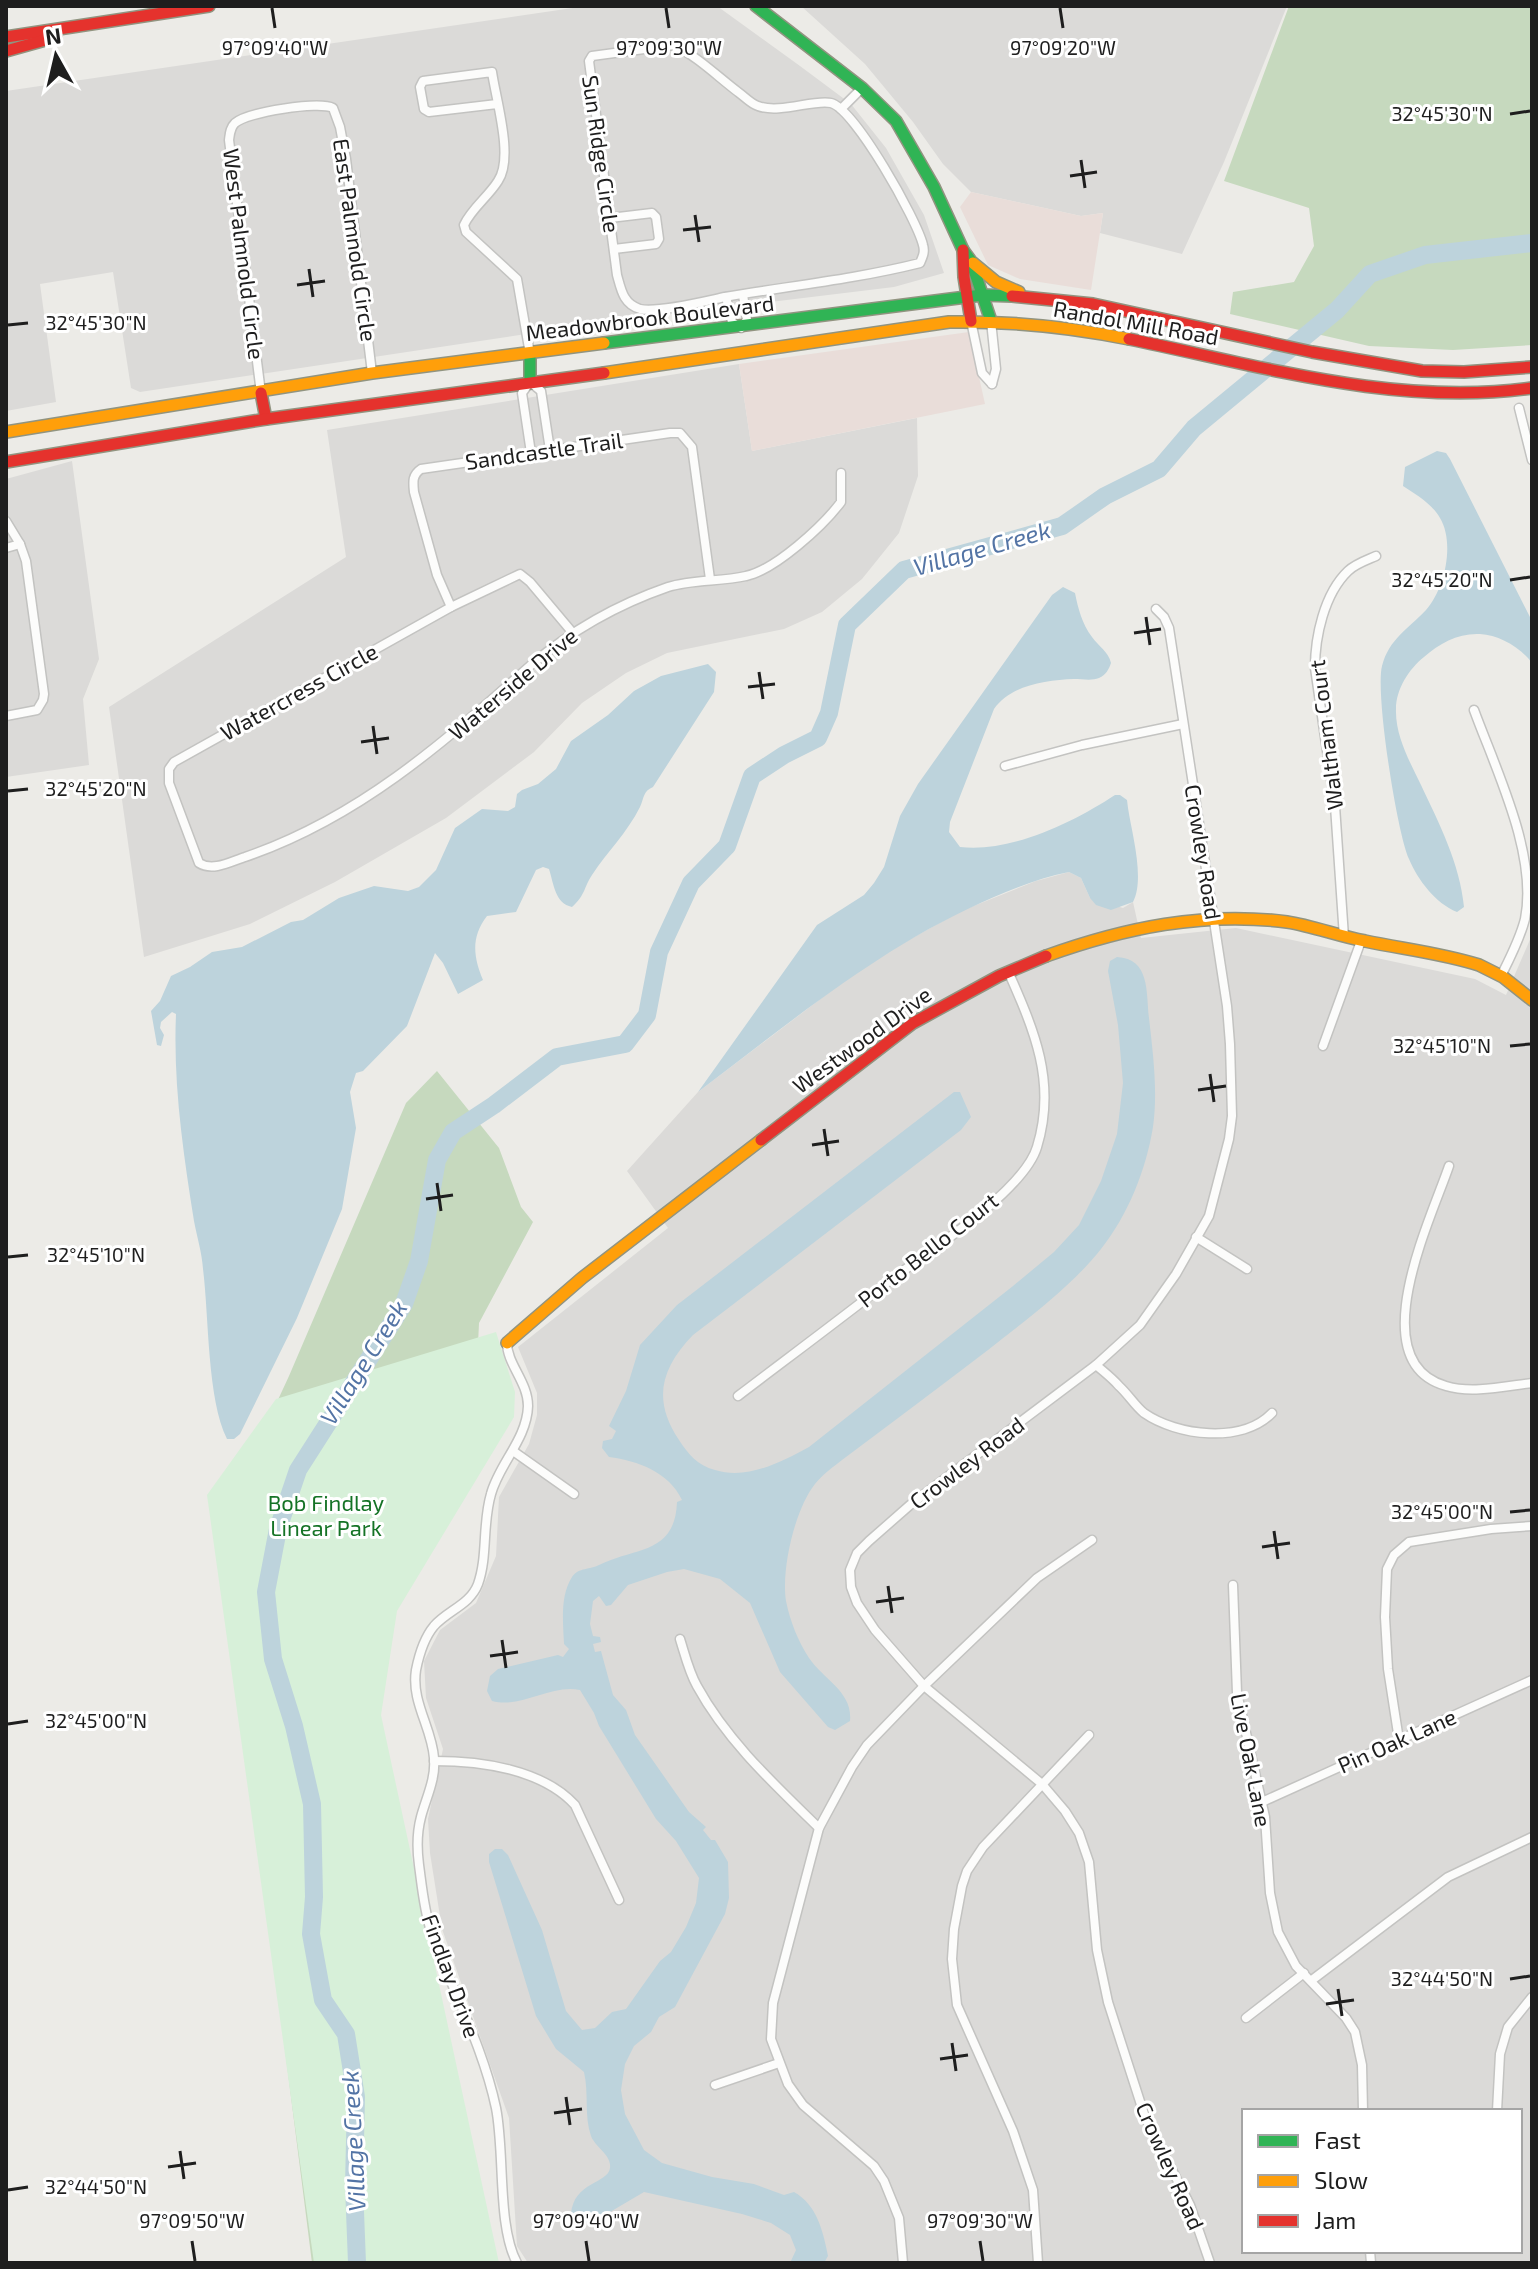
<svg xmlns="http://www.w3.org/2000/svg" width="1538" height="2269" viewBox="0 0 1538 2269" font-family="'Exo 2',sans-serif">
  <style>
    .residential { fill: #dbdad8; fill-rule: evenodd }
    .commercial { fill: #e9ddd9 }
    .forest { fill: #c6d9be }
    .park { fill: #d7f0d9 }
    .water { fill: #bdd3dc }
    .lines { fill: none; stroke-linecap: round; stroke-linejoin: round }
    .river { stroke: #bdd3dc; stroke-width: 18 }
    .street-casing { stroke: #c3c3c1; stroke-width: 11 }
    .fast-casing { stroke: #919480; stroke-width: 14 }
    .slow-casing { stroke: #919480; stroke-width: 14 }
    .jam-casing { stroke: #919480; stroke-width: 14 }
    .street { stroke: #fcfcfb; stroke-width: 8 }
    .fast { stroke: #30b455; stroke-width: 11 }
    .slow { stroke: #ff9f0a; stroke-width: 11 }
    .jam { stroke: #e5322d; stroke-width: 11 }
    .ticks { fill: none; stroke: #1e1e1e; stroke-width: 3 }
    .labels { text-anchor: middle; stroke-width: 6; stroke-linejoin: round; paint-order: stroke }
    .street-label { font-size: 22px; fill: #1e1e1e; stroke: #fff }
    .park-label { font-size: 22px; fill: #157326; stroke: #fff }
    .water-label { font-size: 24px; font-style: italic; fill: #5374a5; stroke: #fff }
    .ticks-label { font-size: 20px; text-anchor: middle; fill: #1e1e1e; stroke: #fff; stroke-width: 6; stroke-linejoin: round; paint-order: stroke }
  </style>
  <rect width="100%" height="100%" fill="#ecebe7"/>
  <g class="residential">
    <polygon points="586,6 717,6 800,66 851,104 886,148 924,215 944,273 894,287 606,322 140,392 131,388 113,272 40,284 56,402 6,411 6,91"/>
    <polygon points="801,6 1287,6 1224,162 1182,254 1100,233 1103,213 1081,216 971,192 943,164 913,122 865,64"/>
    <polygon points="739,364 752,451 917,418 918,476 899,533 862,579 822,612 784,629 667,653 626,673 582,703 534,752 446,818 335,882 250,924 144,957 109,707 346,557 327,430"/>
    <polygon points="72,461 99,659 83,699 89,765 6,777 6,479"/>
    <path d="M1069,872L1081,878L1090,898L1123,908L1133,902L1141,938L1236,928L1475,979L1506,995L1532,935V2263H528L517,2246L509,2118L442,1929L430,1853L428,1819L443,1749L426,1698L424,1661L440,1630L476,1603L496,1556L499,1497L529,1444L537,1415V1393L518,1347L668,1228L627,1171L698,1092L852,975L898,946L961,911L1036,881ZM1244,2111H1520V2251H1244Z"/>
  </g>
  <g class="commercial">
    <polygon points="971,192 1081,216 1103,213 1091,290 1020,279 988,265 960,207"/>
    <polygon points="969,332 985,404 752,451 739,364"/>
  </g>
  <g class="forest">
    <polygon points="1289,6 1532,6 1532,345 1453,350 1369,346 1230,314 1233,292 1294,282 1314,246 1309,208 1224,181"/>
    <polygon points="437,1071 499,1148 521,1207 533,1222 479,1323 477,1366 361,1616 480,2263 312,2263 219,1527 289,1376 406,1103"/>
  </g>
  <polygon class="park" points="496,1332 515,1392 514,1417 397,1611 381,1715 499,2263 314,2263 207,1495 276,1399"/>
  <g class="water">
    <path d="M1437,451L1446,453L1450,459L1532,621V663C1520,647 1499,635 1480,634C1458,633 1440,643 1424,657C1409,669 1396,689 1396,709C1395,736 1410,762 1421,785C1439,823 1460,864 1464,907L1457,912C1435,903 1418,880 1409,859C1397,833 1375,693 1382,666C1389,639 1408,629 1426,610C1445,589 1455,543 1440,518C1432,504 1417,495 1403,486L1405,467Z"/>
    <path d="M1063,587L1075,593C1078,608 1082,624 1092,637C1099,647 1108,651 1111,663C1109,669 1106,675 1099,678C1092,681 1082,679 1074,679C1046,680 1011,685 994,709L950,822L949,832L960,847C1011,853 1074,822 1115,795H1120L1127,800L1128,808C1132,834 1145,879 1133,902L1111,910L1096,905L1090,898L1081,878L1069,872C1043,877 1018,887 994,897C884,944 793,1020 698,1092L817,925L864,895L874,883L884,867L900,816L918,784L1052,595Z"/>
    <path d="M708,664L716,672L714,692L653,787C643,791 644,798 640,807C627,833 607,852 592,875C583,889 586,894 572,907C555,903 554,885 549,869L543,867L536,870L516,912L487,916C471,937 473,956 483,980L458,994L443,963L435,953L407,1026L363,1071L356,1073L350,1092L356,1128L342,1209L297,1318L240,1434L234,1439H227C207,1399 209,1316 203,1269C202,1253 197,1237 194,1221C183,1152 173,1083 176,1014L172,1012L161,1022L160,1028L164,1035L161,1046L157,1045L151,1011L160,1001L171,976L190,967L212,952L242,947L291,922L303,920L339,898L374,886L408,891L419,887L436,870L455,828L482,809L508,811L515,807L517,794L522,790L538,784L556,769L571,741L608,715L634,691L661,676Z"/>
    <path d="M1117,957C1150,959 1146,991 1149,1018C1153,1054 1158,1091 1153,1127C1146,1170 1128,1215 1101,1249C1070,1288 1027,1319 988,1350C940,1387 891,1423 842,1460C833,1467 822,1475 815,1484C795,1509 781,1569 786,1601C790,1621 798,1641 809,1658C824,1680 853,1692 850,1721L835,1730L828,1727L780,1672L750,1603L720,1579L684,1569L667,1572L628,1585L611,1605L606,1606L599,1596L593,1601L590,1624L593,1636L600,1637L601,1642L593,1644L595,1652L601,1651L613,1695L626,1710L635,1735L689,1812L706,1827L703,1830L711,1840H715L728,1862L729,1898L725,1914L675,2007L659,2017L651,2032L634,2046L625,2064L621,2090L625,2114L644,2150L662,2163L712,2177L754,2184L784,2195L794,2192C817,2205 823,2231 828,2256L824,2263H790L796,2250L790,2235L771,2223L742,2214L644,2192L593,2222L579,2224L571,2214C574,2181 608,2184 610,2168C612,2155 595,2147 591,2136C584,2116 589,2093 584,2072L556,2049L536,2016L489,1862V1854L495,1849H502L508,1855L542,1930L566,2011L582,2030L595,2028L612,2012L626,2009L660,1961L671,1952L686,1927L696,1903L699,1878L676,1841L656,1819L599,1726L594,1713L580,1690C550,1684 522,1709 492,1701L487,1691L490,1676L498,1669L558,1655L563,1657L569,1649L564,1644C563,1622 560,1596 572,1577C579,1567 590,1570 599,1565C635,1547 675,1555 677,1502L682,1500C669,1472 638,1461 609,1457L602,1448L603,1441L612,1439L616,1431L609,1426L626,1391L640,1345L677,1305L954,1092H960L971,1117L961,1130L693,1335C661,1368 652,1400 679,1440C689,1455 697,1465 715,1470C748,1480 781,1462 809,1447L1013,1286L1054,1252L1079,1225L1101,1181L1117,1134L1123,1083L1118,1025L1108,971L1110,961Z"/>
  </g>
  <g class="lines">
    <polyline class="river" points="357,2263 354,2186 356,2097 346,2034 323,2000 311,1934 314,1897 312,1804 294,1726 273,1659 266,1592 278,1529 298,1470 404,1304 419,1261 437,1160 453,1132 494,1105 557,1057 625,1044 647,1015 659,952 691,883 727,846 752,776 784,755 818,738 829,713 847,625 904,570 1062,526 1105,496 1159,469 1194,428 1337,310 1370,274 1425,255 1532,243"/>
    <defs>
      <g id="street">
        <path d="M674,45C698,57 717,76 738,92C745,97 751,104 758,106C780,114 814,99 831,103C855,109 917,220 923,245C925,252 923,256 920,263C856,279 790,286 725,297C706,301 658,313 640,309C623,304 621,289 617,275L589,61L592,56Z"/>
        <path d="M497,104L429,112L424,109L420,87L423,81L492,72C496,100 514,158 498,181C488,197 471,209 464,225L466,232L517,279L530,354"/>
        <polyline points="841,109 862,88"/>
        <polyline points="610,218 652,213 656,217 659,239 656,244 614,249"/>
        <polyline points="726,297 732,322 741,328 747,320 743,295"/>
        <polyline points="971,321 982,373 992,384"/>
        <polyline points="991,321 996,369 992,384"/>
        <path d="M261,393L229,140C230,133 230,128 235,123C247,112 319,101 333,108L340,127L346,159L372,373"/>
        <polyline points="1519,408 1532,460"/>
        <polyline points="531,453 522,393 530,382 541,391 550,450"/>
        <polyline points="6,521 20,544 26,561 44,694 43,700 37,710 6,716"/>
        <polyline points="6,548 20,544"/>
        <path d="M451,607L437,575L414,492C413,482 412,475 421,469L670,433H680L692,447L710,579"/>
        <polyline points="1156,609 1164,617 1169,628 1227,1006 1230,1044 1232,1116 1229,1139 1209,1216 1176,1274 1140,1325 1096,1365 910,1505 869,1541 857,1553 850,1570 851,1587 857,1603 875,1630 924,1686 1042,1784 1065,1811 1079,1833 1089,1862 1097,1950 1108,2002 1145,2117 1190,2205 1210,2263"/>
        <path d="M572,632L530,582L520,574L451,607L174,762L169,769V783L199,863C213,872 232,861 245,857C359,818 443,743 531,665C573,629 616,605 668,587C693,579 720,582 746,576C775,570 823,526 841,502V473"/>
        <path d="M1474,710C1496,770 1538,855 1525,919C1520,939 1510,958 1501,976"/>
        <polyline points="1005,766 1082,745 1183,724"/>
        <path d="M1344,937L1335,806L1315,668C1315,637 1324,594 1348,571C1355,564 1367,560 1376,556"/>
        <polyline points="1323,1046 1361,941"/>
        <path d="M1449,1166C1431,1219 1361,1362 1446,1386C1472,1394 1506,1386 1532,1383"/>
        <polyline points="1196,1237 1247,1269"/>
        <path d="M507,1343C507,1364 528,1382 528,1406C527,1439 499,1464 491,1494C482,1524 488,1556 478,1584C470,1605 448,1610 434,1626C424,1638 419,1655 416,1670C411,1702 432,1728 434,1758C436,1779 426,1798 421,1817C417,1832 417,1850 419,1865C422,1887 424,1910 431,1931C452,1990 483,2046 496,2108C505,2153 497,2226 517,2263"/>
        <path d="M1096,1365C1104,1372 1112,1378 1119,1386C1128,1394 1135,1406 1144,1413C1177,1436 1242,1444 1272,1413"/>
        <path d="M738,1396C788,1358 839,1320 889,1281C927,1253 1024,1191 1037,1147C1057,1082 1034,1030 1008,971"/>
        <polyline points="513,1451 574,1494"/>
        <polyline points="1233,1585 1237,1693 1265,1817 1270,1893 1278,1932 1296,1966 1346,2018 1355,2032 1362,2065 1363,2111"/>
        <path d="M680,1639C685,1655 689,1672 697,1686C727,1741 775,1785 819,1828"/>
        <polyline points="1399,1740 1388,1669 1385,1617 1387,1569 1394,1555 1409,1542 1491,1529 1532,1526"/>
        <path d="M434,1761C481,1761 542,1769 575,1805L619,1900"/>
        <polyline points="1262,1802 1532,1680"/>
        <polyline points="1312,1980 1448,1877 1532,1837"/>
        <polyline points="1246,2018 1304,1973"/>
        <polyline points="715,2085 779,2063"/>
        <polyline points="1497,2111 1500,2054 1508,2027 1532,1997"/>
        <polyline points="1370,2251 1371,2263"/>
        <polyline points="903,2263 899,2218 884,2181 874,2166 803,2105 788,2084 771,2039 773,2003 819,1828 852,1767 867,1745 924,1686 1037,1578 1092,1540"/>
        <polyline points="1038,2263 1033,2190 1013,2131 957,2005 952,1959 954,1929 962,1886 967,1871 983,1847 1089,1735"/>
      </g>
      <g id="fast">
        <polyline points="756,6 862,88 896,121 934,187 963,250 971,261 991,321"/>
        <polyline points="604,343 982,295 1012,296"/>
        <polyline points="530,354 530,382"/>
      </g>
      <g id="slow">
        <polyline points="973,263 996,282 1019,292"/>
        <path d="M604,373L949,322C1010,321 1070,327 1129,339"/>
        <polyline points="6,432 372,373 604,343"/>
        <path d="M1046,956C1124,928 1204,911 1287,922C1313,926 1338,936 1365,941C1403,949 1441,953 1479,965L1503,977L1532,1000"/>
        <polyline points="507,1343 582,1278 761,1140"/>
      </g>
      <g id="jam">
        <polyline points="6,37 209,6"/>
        <polyline points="6,51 56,37"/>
        <polyline points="963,250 964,277 971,321"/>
        <polyline points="1012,296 1093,304 1312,352 1422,371 1464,372 1532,367"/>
        <path d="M1129,339C1261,366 1397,407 1532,388"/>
        <polyline points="261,393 266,419"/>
        <polyline points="6,462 266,419 604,373"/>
        <polyline points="761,1140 913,1023 999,976 1046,956"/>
      </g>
    </defs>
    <use href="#street" class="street-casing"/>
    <use href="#fast" class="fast-casing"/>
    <use href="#slow" class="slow-casing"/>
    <use href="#jam" class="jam-casing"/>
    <use href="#street" class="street"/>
    <use href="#fast" class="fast"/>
    <use href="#slow" class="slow"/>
    <use href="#jam" class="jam"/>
  </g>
  <path class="ticks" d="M272,8L275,28M666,8L669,28M1060,8L1063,28M1510,114L1530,111M1081,160L1085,188M1070,176L1097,172M695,215L699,242M683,230L711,227M309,269L313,297M297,285L325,281M8,325L28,323M1510,580L1530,577M1146,617L1150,645M1134,633L1161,629M759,672L763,699M748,687L775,684M373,726L377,754M361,742L389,738M8,791L28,789M1510,1046L1530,1044M1210,1074L1214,1102M1198,1090L1226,1086M824,1129L828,1156M812,1145L839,1141M437,1183L441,1211M426,1199L453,1195M8,1257L28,1255M1510,1512L1530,1510M1274,1531L1278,1559M1262,1547L1290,1543M888,1586L892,1613M876,1602L904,1598M502,1640L506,1668M490,1656L518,1652M8,1724L28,1721M1510,1979L1530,1976M1338,1989L1342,2016M1326,2004L1354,2000M952,2043L956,2071M940,2059L968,2055M566,2097L570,2125M554,2113L582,2109M180,2151L184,2179M168,2167L196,2163M8,2190L28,2187M192,2241L195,2261M586,2241L589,2261M980,2241L983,2261"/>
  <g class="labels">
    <g class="street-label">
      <text transform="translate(601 154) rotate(82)" y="8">Sun Ridge Circle</text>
      <text transform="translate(355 240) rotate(82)" y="8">East Palmnold Circle</text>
      <text transform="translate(244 254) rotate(83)" y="8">West Palmnold Circle</text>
      <text transform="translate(650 318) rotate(-7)" y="8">Meadowbrook Boulevard</text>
      <text transform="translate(1136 323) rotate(10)" y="8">Randol Mill Road</text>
      <text transform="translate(544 451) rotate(-8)" y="8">Sandcastle Trail</text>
      <text transform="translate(513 684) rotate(-40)" y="8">Waterside Drive</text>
      <text transform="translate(299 692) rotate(-29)" y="8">Watercress Circle</text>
      <text transform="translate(1326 735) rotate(-97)" y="8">Waltham Court</text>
      <text transform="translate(1203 852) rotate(81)" y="8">Crowley Road</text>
      <text transform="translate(862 1040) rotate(-36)" y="8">Westwood Drive</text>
      <text transform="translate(928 1250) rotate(-38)" y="8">Porto Bello Court</text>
      <text transform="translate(967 1463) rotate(-37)" y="8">Crowley Road</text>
      <text transform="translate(1397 1741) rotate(-24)" y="8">Pin Oak Lane</text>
      <text transform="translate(1251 1760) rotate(79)" y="8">Live Oak Lane</text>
      <text transform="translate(451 1976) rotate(70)" y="8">Findlay Drive</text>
      <text transform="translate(1170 2166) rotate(66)" y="8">Crowley Road</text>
    </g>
    <g class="park-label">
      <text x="326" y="1511">Bob Findlay<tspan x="326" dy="25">Linear Park</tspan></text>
    </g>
    <g class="water-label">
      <text transform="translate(982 549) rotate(-16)" y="8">Village Creek</text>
      <text transform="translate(364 1363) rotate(-58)" y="8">Village Creek</text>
      <text transform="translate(354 2141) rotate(-93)" y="8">Village Creek</text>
    </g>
  </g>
  <g class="ticks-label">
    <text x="275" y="55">97°09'40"W</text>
    <text x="669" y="55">97°09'30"W</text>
    <text x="1063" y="55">97°09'20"W</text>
    <text x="1442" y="121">32°45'30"N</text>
    <text x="96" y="330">32°45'30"N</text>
    <text x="1442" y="587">32°45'20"N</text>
    <text x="96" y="796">32°45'20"N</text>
    <text x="1442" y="1053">32°45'10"N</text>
    <text x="96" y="1262">32°45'10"N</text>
    <text x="1442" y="1519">32°45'00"N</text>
    <text x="96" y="1728">32°45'00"N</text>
    <text x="1442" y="1986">32°44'50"N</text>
    <text x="96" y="2194">32°44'50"N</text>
    <text x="192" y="2228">97°09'50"W</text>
    <text x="586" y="2228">97°09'40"W</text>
    <text x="980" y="2228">97°09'30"W</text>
  </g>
  <rect width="1538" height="2269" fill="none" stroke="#1e1e1e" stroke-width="16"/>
  <rect x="1242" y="2109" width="280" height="144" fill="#ffffff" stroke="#a5a5a5" stroke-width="2"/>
  <rect x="1258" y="2135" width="40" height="12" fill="#30b455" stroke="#a5a5a5" stroke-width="2"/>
  <text x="1314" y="2149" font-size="24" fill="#1e1e1e">Fast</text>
  <rect x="1258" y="2175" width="40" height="12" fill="#ff9f0a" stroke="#a5a5a5" stroke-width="2"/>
  <text x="1314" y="2189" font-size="24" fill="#1e1e1e">Slow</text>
  <rect x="1258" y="2215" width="40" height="12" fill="#e5322d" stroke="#a5a5a5" stroke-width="2"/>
  <text x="1314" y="2229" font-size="24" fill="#1e1e1e">Jam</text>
  <g transform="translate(56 56) rotate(352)" stroke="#ffffff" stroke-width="6" paint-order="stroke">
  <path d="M0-6L14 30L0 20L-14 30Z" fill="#1e1e1e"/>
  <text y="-12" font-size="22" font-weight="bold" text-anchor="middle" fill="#1e1e1e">N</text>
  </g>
</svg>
